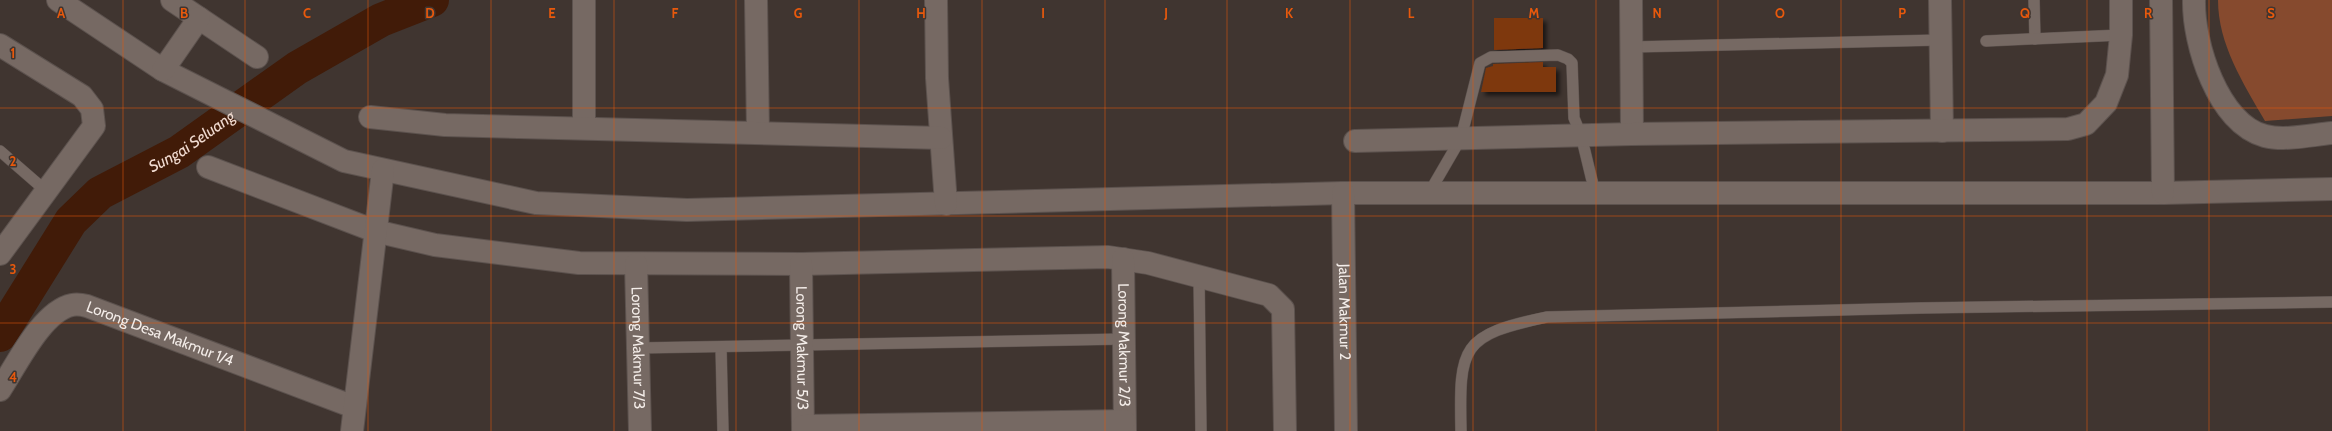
<svg xmlns="http://www.w3.org/2000/svg" width="2332" height="431" viewBox="0 0 2332 431" font-family="Cabin,sans-serif">
  <style>
    .green { fill: #864a2e }
    .lines { fill: none; stroke-linecap: round; stroke-linejoin: round }
    .river { stroke: #411b08; stroke-width: 34 }
    .building { fill: #7e3710; filter: url(#shadow) }
    .service-casing { stroke: #5c524e; stroke-width: 12 }
    .minor-casing { stroke: #5c524e; stroke-width: 24 }
    .service { stroke: #766963; stroke-width: 11 }
    .minor { stroke: #766963; stroke-width: 22 }
    .grid { fill: none; stroke: #e8590c; stroke-width: 1; stroke-opacity: 0.55 }
    .labels { text-anchor: middle; stroke-width: 3; stroke-linejoin: round; paint-order: stroke }
    .street-label { font-size: 15px; fill: #f4ede9; stroke: #403530 }
    .water-label { font-size: 16px; font-style: italic; fill: #f1dbd1; stroke: #403530 }
    .grid-label { font-size: 13px; text-anchor: middle; font-weight: bold; fill: #e8590c; stroke: #403530; stroke-width: 3; stroke-linejoin: round; paint-order: stroke }
  </style>
  <defs>
    <filter id="shadow"><feDropShadow dx="3.5" dy="3.5" stdDeviation="2" flood-color="#0009"/></filter>
  </defs>
  <rect width="100%" height="100%" fill="#403530"/>
  <path class="green" d="M2218,0H2332V116L2265,121C2243,83 2218,44 2218,0Z"/>
  <g class="lines">
    <path class="river" id="s1" d="M0,335L71,221L100,193L179,152L297,68L381,20L432,0"/>
  </g>
  <g class="building">
    <polygon points="1494,18 1543,18 1543,48 1494,50"/>
    <polygon points="1543,62 1543,67 1556,67 1556,92 1481,92 1486,68 1493,66 1493,64"/>
  </g>
  <g class="lines">
    <defs>
      <g id="service">
        <polyline points="2034,0 2035,39"/>
        <polyline points="1986,41 2121,35"/>
        <polyline points="1631,47 1940,40"/>
        <polyline points="0,151 46,191"/>
        <polyline points="1429,193 1461,138 1480,63 1491,57 1558,55 1568,59 1572,63 1574,118 1581,135 1595,193"/>
        <polyline points="1199,276 1201,431"/>
        <polyline points="721,347 723,431"/>
        <polyline points="638,348 1124,339"/>
        <path d="M1461,431C1459,346 1461,335 1547,317L1921,308L2332,302"/>
      </g>
      <g id="minor">
        <polyline points="58,0 163,70 344,161 536,203 687,210 1343,193 2163,193 2332,189"/>
        <polyline points="172,0 257,57"/>
        <polyline points="584,0 584,128"/>
        <polyline points="756,0 758,133"/>
        <polyline points="936,0 937,78 946,204"/>
        <polyline points="1631,0 1632,134"/>
        <polyline points="1940,0 1942,131"/>
        <polyline points="2161,0 2163,193"/>
        <path d="M2194,0C2193,43 2218,124 2265,136C2285,141 2311,135 2332,133"/>
        <polyline points="0,45 82,96 92,109 94,126 0,254"/>
        <polyline points="163,70 199,18"/>
        <polyline points="370,117 445,125 941,138"/>
        <polyline points="1355,141 1632,134 2068,129 2086,124 2106,103 2117,75 2121,35 2121,0"/>
        <polyline points="208,167 375,231 435,245 579,263 801,264 1108,257 1148,263 1269,295 1283,309 1285,431"/>
        <path id="s2" d="M1343,193L1346,431"/>
        <path id="s3" d="M1123,259L1125,431"/>
        <path id="s4" d="M636,264L640,431"/>
        <path id="s5" d="M801,264L803,431"/>
        <path id="s6" d="M0,390C16,366 42,311 72,305C77,304 83,305 87,306L354,407"/>
        <polyline points="803,426 1124,421"/>
        <polyline points="352,431 383,170"/>
      </g>
    </defs>
    <use href="#service" class="service-casing"/>
    <use href="#minor" class="minor-casing"/>
    <use href="#service" class="service"/>
    <use href="#minor" class="minor"/>
  </g>
  <path class="grid" d="M123,0V431M245,0V431M368,0V431M491,0V431M614,0V431M736,0V431M859,0V431M982,0V431M1105,0V431M1227,0V431M1350,0V431M1473,0V431M1596,0V431M1718,0V431M1841,0V431M1964,0V431M2087,0V431M2209,0V431M0,108H2332M0,216H2332M0,323H2332"/>
  <g class="labels">
    <g class="street-label">
      <text dy="5" stroke="none"><textPath href="#s2" startOffset="119">Jalan Makmur 2</textPath></text>
      <text dy="5" stroke="none"><textPath href="#s6" startOffset="207">Lorong Desa Makmur 1/4</textPath></text>
      <text dy="5" stroke="none"><textPath href="#s3" startOffset="86">Lorong Makmur 2/3</textPath></text>
      <text dy="5" stroke="none"><textPath href="#s4" startOffset="84">Lorong Makmur 7/3</textPath></text>
      <text dy="5" stroke="none"><textPath href="#s5" startOffset="84">Lorong Makmur 5/3</textPath></text>
    </g>
    <g class="water-label">
      <text dy="6" stroke="none"><textPath href="#s1" startOffset="280">Sungai Seluang</textPath></text>
    </g>
  </g>
  <g class="grid-label">
    <text x="61" y="18">A</text>
    <text x="184" y="18">B</text>
    <text x="307" y="18">C</text>
    <text x="430" y="18">D</text>
    <text x="552" y="18">E</text>
    <text x="675" y="18">F</text>
    <text x="798" y="18">G</text>
    <text x="921" y="18">H</text>
    <text x="1043" y="18">I</text>
    <text x="1166" y="18">J</text>
    <text x="1289" y="18">K</text>
    <text x="1411" y="18">L</text>
    <text x="1534" y="18">M</text>
    <text x="1657" y="18">N</text>
    <text x="1780" y="18">O</text>
    <text x="1902" y="18">P</text>
    <text x="2025" y="18">Q</text>
    <text x="2148" y="18">R</text>
    <text x="2271" y="18">S</text>
    <text x="13" y="58">1</text>
    <text x="13" y="166">2</text>
    <text x="13" y="274">3</text>
    <text x="13" y="382">4</text>
  </g>
</svg>
